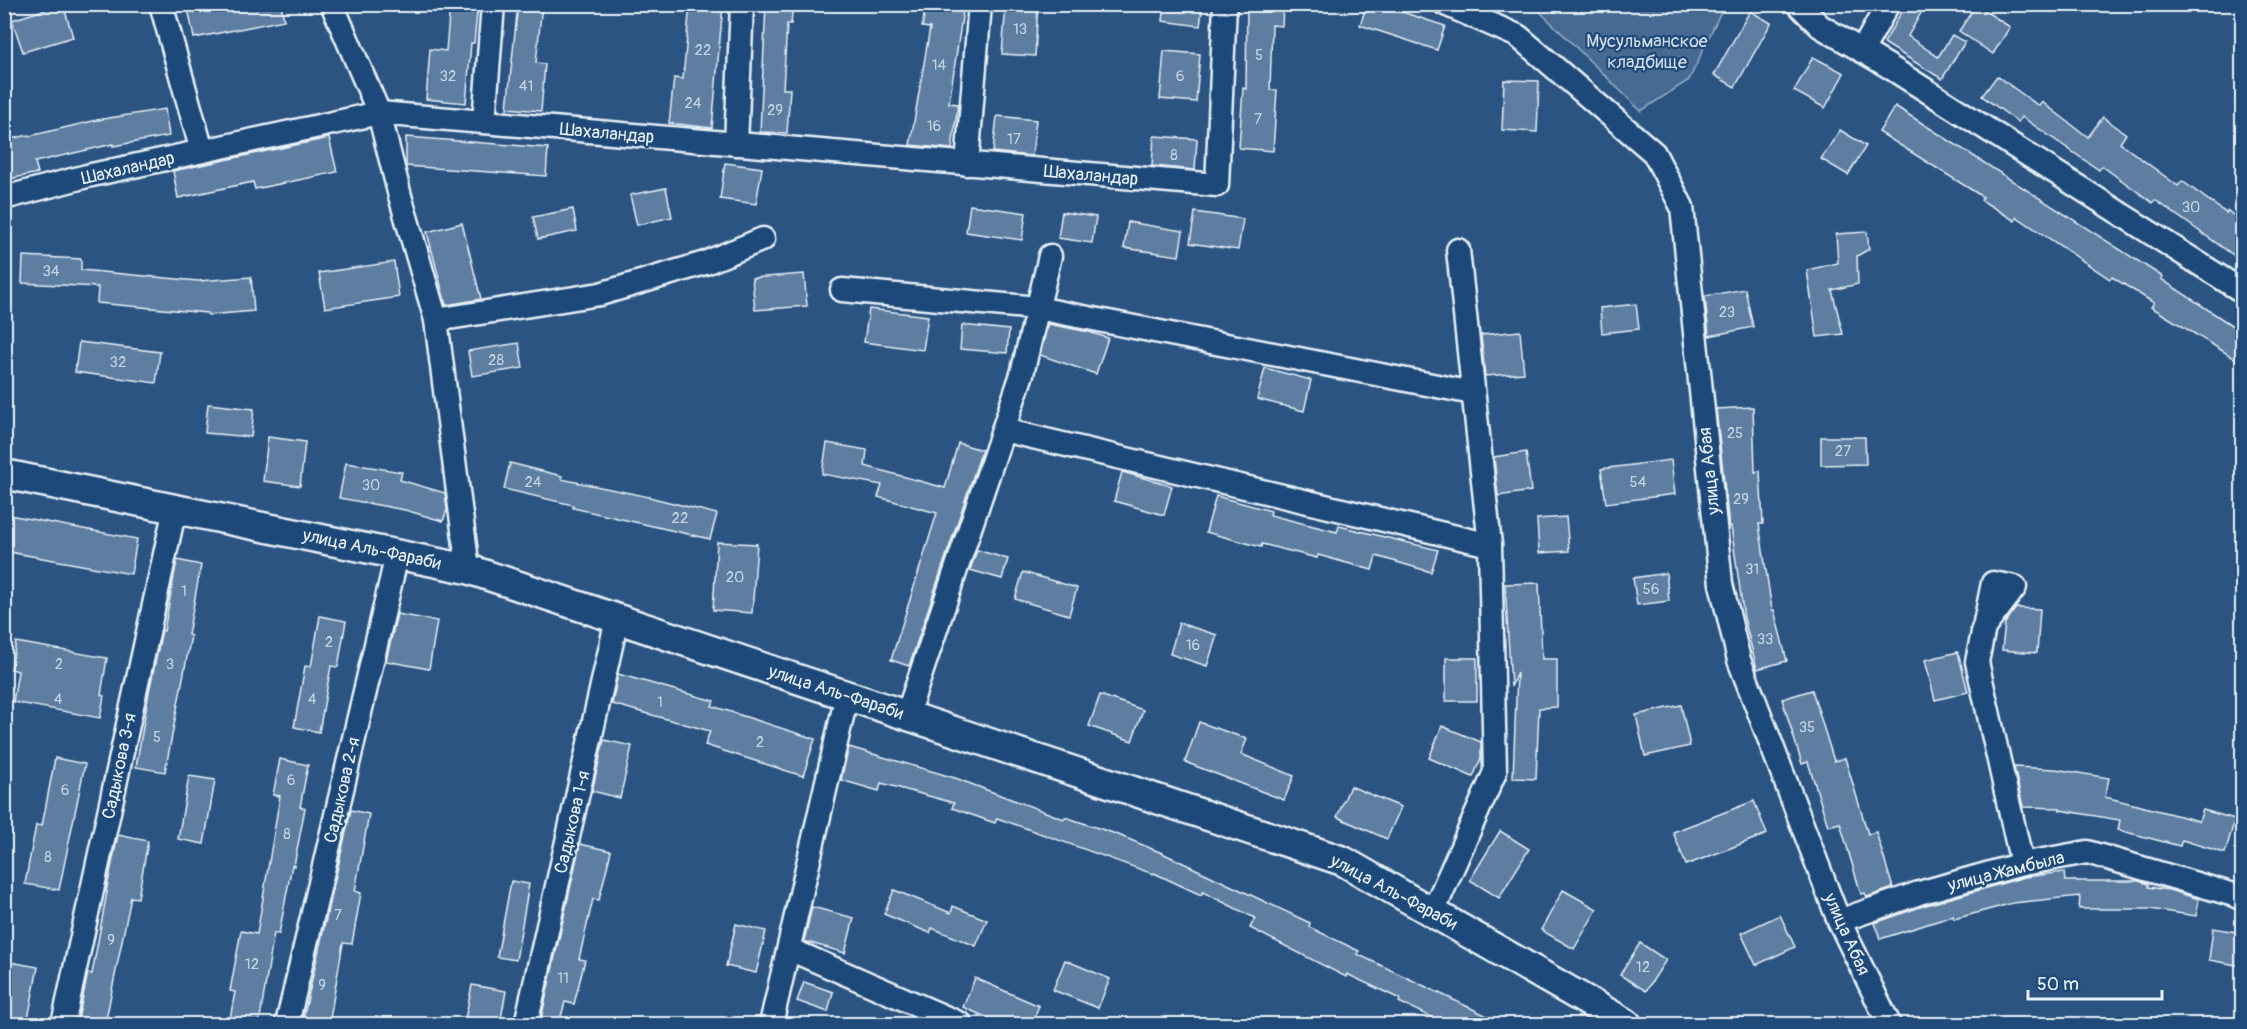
<svg xmlns="http://www.w3.org/2000/svg" width="2247" height="1029" viewBox="0 0 2247 1029" font-family="Pangolin,sans-serif">
  <style>
    .green { fill: #476b93; stroke: #98aec6; stroke-width: 1.5 }
    .building { fill: #5d7da1; stroke: #e8f1f8; stroke-width: 1.5 }
    .lines { fill: none; stroke-linecap: round; stroke-linejoin: round }
    .minor-casing { stroke: #e8f1f8; stroke-width: 27 }
    .major-casing { stroke: #e8f1f8; stroke-width: 33 }
    .minor { stroke: #1f4a7a; stroke-width: 22 }
    .major { stroke: #1f4a7a; stroke-width: 28 }
    .labels { text-anchor: middle; stroke-width: 4.5; stroke-linejoin: round; paint-order: stroke }
    .number-label { font-size: 15px; fill: #c5d4e2 }
    .park-label { font-size: 18px; fill: #d0dde9; stroke: #1f4a7a }
    .street-label { font-size: 18px; fill: #e8f1f8; stroke: #1f4a7a }
  </style>
  <rect width="100%" height="100%" fill="#2b5482"/>
  <filter id="ink" filterUnits="userSpaceOnUse"><feTurbulence type="fractalNoise" baseFrequency=".0167" numOctaves="2"/><feDisplacementMap in="SourceGraphic" scale="12" xChannelSelector="R" yChannelSelector="G"/><feConvolveMatrix kernelMatrix="1 2 1 2 8 2 1 2 1" color-interpolation-filters="sRGB"/></filter>
  <g filter="url(#ink)">
    <polygon class="green" points="1533,5 1724,5 1689,80 1641,111"/>
    <g class="building">
      <polygon points="63,4 73,37 23,52 12,20"/>
      <polygon points="205,4 281,4 284,20 194,38 188,8"/>
      <polygon points="450,4 478,4 474,43 471,43 466,103 426,99 430,49 446,51"/>
      <polygon points="518,4 542,4 536,63 545,64 541,111 507,108"/>
      <polygon points="690,4 723,4 712,128 669,123 674,78 683,79"/>
      <polygon points="766,4 793,4 791,24 787,24 783,89 790,89 787,133 760,132"/>
      <polygon points="926,4 964,4 949,103 958,104 952,149 910,145 930,28 922,27"/>
      <polygon points="1006,4 1038,4 1035,56 1002,54"/>
      <polygon points="1165,4 1203,4 1200,26 1163,21"/>
      <polygon points="1247,4 1283,4 1282,26 1272,25 1270,90 1277,90 1273,151 1239,148 1243,88 1246,89"/>
      <polygon points="1367,4 1378,4 1445,26 1437,50 1360,25"/>
      <polygon points="1906,4 1926,4 1908,36 1938,57 1952,35 1965,42 1942,79 1884,43"/>
      <polygon points="1976,5 2010,27 1993,54 1959,31"/>
      <polygon points="1750,11 1771,23 1735,87 1714,75"/>
      <polygon points="1164,51 1200,54 1196,102 1160,99"/>
      <polygon points="1813,57 1844,73 1825,108 1794,91"/>
      <polygon points="1997,76 2039,106 2042,102 2088,137 2103,117 2126,134 2120,143 2178,186 2182,181 2226,213 2228,211 2242,222 2242,261 2155,200 2153,203 2102,166 2099,170 2022,117 2018,122 1982,96"/>
      <polygon points="1504,80 1539,81 1537,132 1502,130"/>
      <polygon points="1895,106 2163,277 2161,279 2242,332 2242,363 2151,307 2154,303 2112,277 2110,279 2017,217 2015,221 1981,200 1983,197 1879,132"/>
      <polygon points="165,109 169,136 113,146 113,144 35,162 38,173 4,180 4,140 29,135 30,136 97,120"/>
      <polygon points="997,116 1036,120 1032,156 993,152"/>
      <polygon points="1840,130 1866,146 1848,175 1821,159"/>
      <polygon points="1154,136 1197,139 1195,170 1152,166"/>
      <polygon points="406,137 548,148 546,176 406,166"/>
      <polygon points="329,138 337,172 255,189 253,182 178,198 173,171"/>
      <polygon points="725,163 762,168 756,204 720,199"/>
      <polygon points="666,188 672,217 637,225 630,195"/>
      <polygon points="970,205 1026,213 1022,240 966,232"/>
      <polygon points="573,209 577,231 538,239 533,217"/>
      <polygon points="1062,212 1096,217 1092,243 1058,238"/>
      <polygon points="1195,212 1243,219 1238,250 1190,243"/>
      <polygon points="1128,222 1183,231 1179,256 1124,248"/>
      <polygon points="462,223 481,299 446,305 427,232"/>
      <polygon points="1867,232 1869,249 1857,256 1858,284 1832,290 1843,334 1817,337 1807,270 1838,263 1836,234"/>
      <polygon points="23,256 81,259 81,270 198,281 251,277 254,311 208,315 207,313 97,303 98,287 22,283"/>
      <polygon points="394,262 399,297 325,308 319,273"/>
      <polygon points="804,274 807,306 755,310 752,278"/>
      <polygon points="1745,289 1753,327 1709,336 1705,296"/>
      <polygon points="1636,304 1639,329 1602,333 1600,308"/>
      <polygon points="869,309 928,316 923,350 864,342"/>
      <polygon points="1048,324 1089,332 1108,338 1096,374 1040,355"/>
      <polygon points="962,325 1009,330 1007,353 960,349"/>
      <polygon points="1520,331 1524,373 1485,376 1481,335"/>
      <polygon points="79,342 160,352 156,383 75,372"/>
      <polygon points="519,343 523,368 472,376 468,351"/>
      <polygon points="1265,368 1311,380 1304,411 1257,399"/>
      <polygon points="208,404 254,409 251,437 205,433"/>
      <polygon points="1753,407 1755,472 1760,471 1763,524 1759,524 1772,610 1774,610 1787,661 1757,669 1744,618 1731,526 1729,526 1716,409"/>
      <polygon points="268,437 305,442 300,486 263,481"/>
      <polygon points="1821,437 1865,437 1866,464 1821,465"/>
      <polygon points="827,443 867,450 865,466 945,488 958,443 982,450 909,666 891,660 937,513 878,497 882,485 822,474"/>
      <polygon points="1526,452 1531,491 1498,496 1494,457"/>
      <polygon points="1671,460 1675,494 1606,503 1601,469"/>
      <polygon points="346,463 402,472 400,480 445,493 447,510 443,521 405,510 339,498"/>
      <polygon points="510,463 562,476 561,479 649,497 717,514 710,539 573,508 573,505 504,489"/>
      <polygon points="1122,472 1172,486 1164,515 1114,501"/>
      <polygon points="1216,496 1271,511 1270,515 1337,532 1339,526 1438,550 1431,572 1376,556 1372,570 1318,555 1317,558 1262,544 1261,547 1206,532"/>
      <polygon points="4,514 137,539 131,574 4,551"/>
      <polygon points="1566,517 1569,551 1539,553 1537,519"/>
      <polygon points="717,542 757,544 752,613 713,610"/>
      <polygon points="977,550 1008,559 1002,579 970,570"/>
      <polygon points="177,560 201,565 188,635 191,636 165,772 136,767 149,692 162,630 164,631"/>
      <polygon points="1023,572 1077,588 1069,615 1015,599"/>
      <polygon points="1666,573 1669,601 1637,605 1633,578"/>
      <polygon points="1539,583 1542,659 1557,659 1557,707 1539,708 1536,779 1513,778 1517,673 1511,687 1505,584"/>
      <polygon points="2016,608 2040,609 2037,653 2002,650 2005,623"/>
      <polygon points="397,614 437,621 429,669 386,661"/>
      <polygon points="320,616 346,621 338,667 331,666 319,732 294,727 305,666 311,667"/>
      <polygon points="1179,623 1217,635 1207,666 1170,654"/>
      <polygon points="16,642 107,658 101,695 104,696 100,718 13,702 18,671 11,669"/>
      <polygon points="1958,652 1968,692 1935,700 1925,660"/>
      <rect x="1446" y="658" width="31" height="43"/>
      <polygon points="618,674 714,701 712,706 815,739 803,776 705,745 710,731 612,704"/>
      <polygon points="1812,690 1834,761 1845,758 1868,834 1876,832 1893,888 1867,897 1865,893 1861,894 1840,823 1828,826 1808,762 1802,764 1782,699"/>
      <polygon points="1100,695 1143,710 1132,741 1089,726"/>
      <polygon points="1681,705 1690,746 1645,756 1636,715"/>
      <polygon points="1199,722 1247,739 1241,754 1294,776 1284,800 1185,762"/>
      <polygon points="1442,726 1481,742 1481,758 1473,777 1429,758"/>
      <polygon points="604,740 632,746 620,798 592,791"/>
      <polygon points="849,747 955,778 1064,819 1065,817 1116,834 1162,853 1310,923 1309,927 1359,951 1357,954 1504,1024 1446,1024 1399,1002 1400,999 1347,974 1346,977 1250,928 1255,918 1203,892 1201,895 1154,873 1153,874 997,818 995,823 952,808 954,803 881,783 879,791 841,780"/>
      <polygon points="55,758 85,764 59,890 25,884 36,825 42,826"/>
      <polygon points="280,759 308,765 300,807 305,808 294,866 292,865 279,934 274,933 259,1024 229,1024 235,992 230,991 241,931 257,934 280,796 273,795"/>
      <polygon points="2014,767 2055,769 2109,778 2105,797 2199,821 2203,810 2235,819 2225,853 2182,840 2180,846 2118,830 2120,820 2060,810 2060,808 2023,807"/>
      <polygon points="189,776 215,780 204,844 178,839"/>
      <polygon points="1350,786 1401,807 1387,839 1337,817"/>
      <polygon points="1754,801 1767,834 1686,865 1673,832"/>
      <polygon points="351,810 369,814 355,891 361,893 352,944 343,943 329,1024 303,1019"/>
      <polygon points="1500,831 1529,849 1499,898 1470,880"/>
      <polygon points="118,835 148,841 138,898 131,897 105,1024 77,1024 88,973 92,974 107,892 106,892"/>
      <polygon points="580,844 611,851 599,900 593,899 579,959 585,960 574,1004 565,1002 559,1024 540,1024"/>
      <polygon points="2064,872 2065,881 2139,881 2148,884 2148,887 2169,890 2199,899 2196,916 2150,909 2079,909 2080,896 2013,903 1954,919 1953,916 1880,939 1875,923 1923,906 2025,877"/>
      <polygon points="511,881 529,884 516,960 497,957"/>
      <polygon points="894,890 951,913 953,906 987,920 976,946 932,928 930,933 884,914"/>
      <polygon points="1563,890 1597,909 1574,949 1541,930"/>
      <polygon points="812,907 854,918 845,953 804,941"/>
      <polygon points="1780,915 1795,947 1756,965 1741,933"/>
      <polygon points="736,924 766,931 756,973 726,966"/>
      <polygon points="2213,928 2242,933 2242,966 2209,960"/>
      <polygon points="1640,943 1666,960 1646,991 1620,975"/>
      <polygon points="1065,960 1110,979 1098,1008 1053,990"/>
      <polygon points="10,962 38,967 27,1024 4,1020 4,994"/>
      <polygon points="975,978 1039,1006 1031,1024 1002,1024 963,1007"/>
      <polygon points="804,982 833,992 828,1012 797,1001"/>
      <polygon points="472,985 506,991 500,1024 464,1024"/>
    </g>
    <g class="lines">
      <defs>
        <g id="minor">
          <polyline points="161,4 202,151"/>
          <polyline points="332,4 379,113 400,196 436,320 468,569"/>
          <polyline points="1445,4 1518,36 1654,153 1682,207 1721,584 1739,660 1839,921 1889,1024"/>
          <polyline points="1798,4 1820,26 1888,66 2242,291"/>
          <polyline points="1862,51 1888,4"/>
          <polyline points="484,122 493,4"/>
          <polyline points="736,144 742,4"/>
          <polyline points="967,164 980,4"/>
          <polyline points="4,198 87,176 379,113 1217,185 1225,4"/>
          <polyline points="842,290 1037,308 1473,393"/>
          <polyline points="436,320 600,294 705,263 763,239"/>
          <polyline points="1003,430 1490,545"/>
          <polyline points="1983,629 2015,587 1993,583 1977,662 2022,864"/>
          <polyline points="907,715 1022,374 1050,256"/>
          <polyline points="1433,912 1495,772 1490,545 1458,250"/>
          <polyline points="1839,921 1919,893 2022,864 2087,852 2234,895 2242,899"/>
          <polyline points="789,949 961,1024"/>
          <polyline points="63,1024 175,508"/>
          <polyline points="287,1024 397,555"/>
          <polyline points="526,1024 617,619"/>
          <polyline points="771,1024 847,695"/>
        </g>
        <polyline id="major" points="4,474 468,569 1343,861 1627,1024"/>
      </defs>
      <use href="#minor" class="minor-casing"/>
      <use href="#major" class="major-casing"/>
      <use href="#minor" class="minor"/>
      <use href="#major" class="major"/>
    </g>
  </g>
  <g class="labels">
    <g class="number-label">
      <text x="1020" y="34">13</text>
      <text x="703" y="55">22</text>
      <text x="1259" y="60">5</text>
      <text x="939" y="70">14</text>
      <text x="448" y="81">32</text>
      <text x="1180" y="81">6</text>
      <text x="526" y="91">41</text>
      <text x="693" y="108">24</text>
      <text x="775" y="115">29</text>
      <text x="1258" y="124">7</text>
      <text x="934" y="131">16</text>
      <text x="1014" y="144">17</text>
      <text x="1174" y="160">8</text>
      <text x="2191" y="212">30</text>
      <text x="51" y="276">34</text>
      <text x="1727" y="317">23</text>
      <text x="496" y="365">28</text>
      <text x="118" y="367">32</text>
      <text x="1735" y="438">25</text>
      <text x="1843" y="456">27</text>
      <text x="533" y="487">24</text>
      <text x="1638" y="487">54</text>
      <text x="371" y="490">30</text>
      <text x="1741" y="504">29</text>
      <text x="680" y="523">22</text>
      <text x="1752" y="574">31</text>
      <text x="735" y="582">20</text>
      <text x="1651" y="594">56</text>
      <text x="184" y="596">1</text>
      <text x="1765" y="644">33</text>
      <text x="329" y="647">2</text>
      <text x="1193" y="650">16</text>
      <text x="59" y="669">2</text>
      <text x="170" y="669">3</text>
      <text x="58" y="704">4</text>
      <text x="312" y="704">4</text>
      <text x="660" y="707">1</text>
      <text x="1807" y="732">35</text>
      <text x="157" y="742">5</text>
      <text x="760" y="747">2</text>
      <text x="291" y="785">6</text>
      <text x="65" y="795">6</text>
      <text x="287" y="839">8</text>
      <text x="48" y="862">8</text>
      <text x="338" y="920">7</text>
      <text x="111" y="945">9</text>
      <text x="252" y="969">12</text>
      <text x="1643" y="972">12</text>
      <text x="563" y="983">11</text>
      <text x="322" y="990">9</text>
    </g>
    <g class="park-label">
      <text x="1647" y="47">Мусульманское<tspan x="1647" dy="21">кладбище</tspan></text>
    </g>
    <g class="street-label">
      <text transform="translate(607 133) rotate(5)" y="6">Шахаландар</text>
      <text transform="translate(128 168) rotate(-13)" y="6">Шахаландар</text>
      <text transform="translate(1091 175) rotate(5)" y="6">Шахаландар</text>
      <text transform="translate(1709 471) rotate(-96)" y="6">улица Абая</text>
      <text transform="translate(372 549) rotate(12)" y="6">улица Аль-Фараби</text>
      <text transform="translate(836 692) rotate(18)" y="6">улица Аль-Фараби</text>
      <text transform="translate(119 766) rotate(-78)" y="6">Садыкова 3-я</text>
      <text transform="translate(342 790) rotate(-77)" y="6">Садыкова 2-я</text>
      <text transform="translate(572 822) rotate(-77)" y="6">Садыкова 1-я</text>
      <text transform="translate(2006 871) rotate(-14)" y="6">улица Жамбыла</text>
      <text transform="translate(1394 892) rotate(28)" y="6">улица Аль-Фараби</text>
      <text transform="translate(1847 934) rotate(66)" y="6">улица Абая</text>
    </g>
  </g>
  <rect width="2247" height="1029" fill="none" stroke="#1f4a7a" stroke-width="24"/>
  <rect x="12" y="12" width="2223" height="1005" fill="none" stroke="#e8f1f8" stroke-width="2" filter="url(#ink)"/>
  <path d="M2028 990v9h134v-9" fill="none" stroke="#e8f1f8" stroke-width="3"/>
  <text x="2037" y="990" font-size="18" fill="#e8f1f8" stroke="#1f4a7a" stroke-width="4.5" paint-order="stroke">50 m</text>
</svg>
